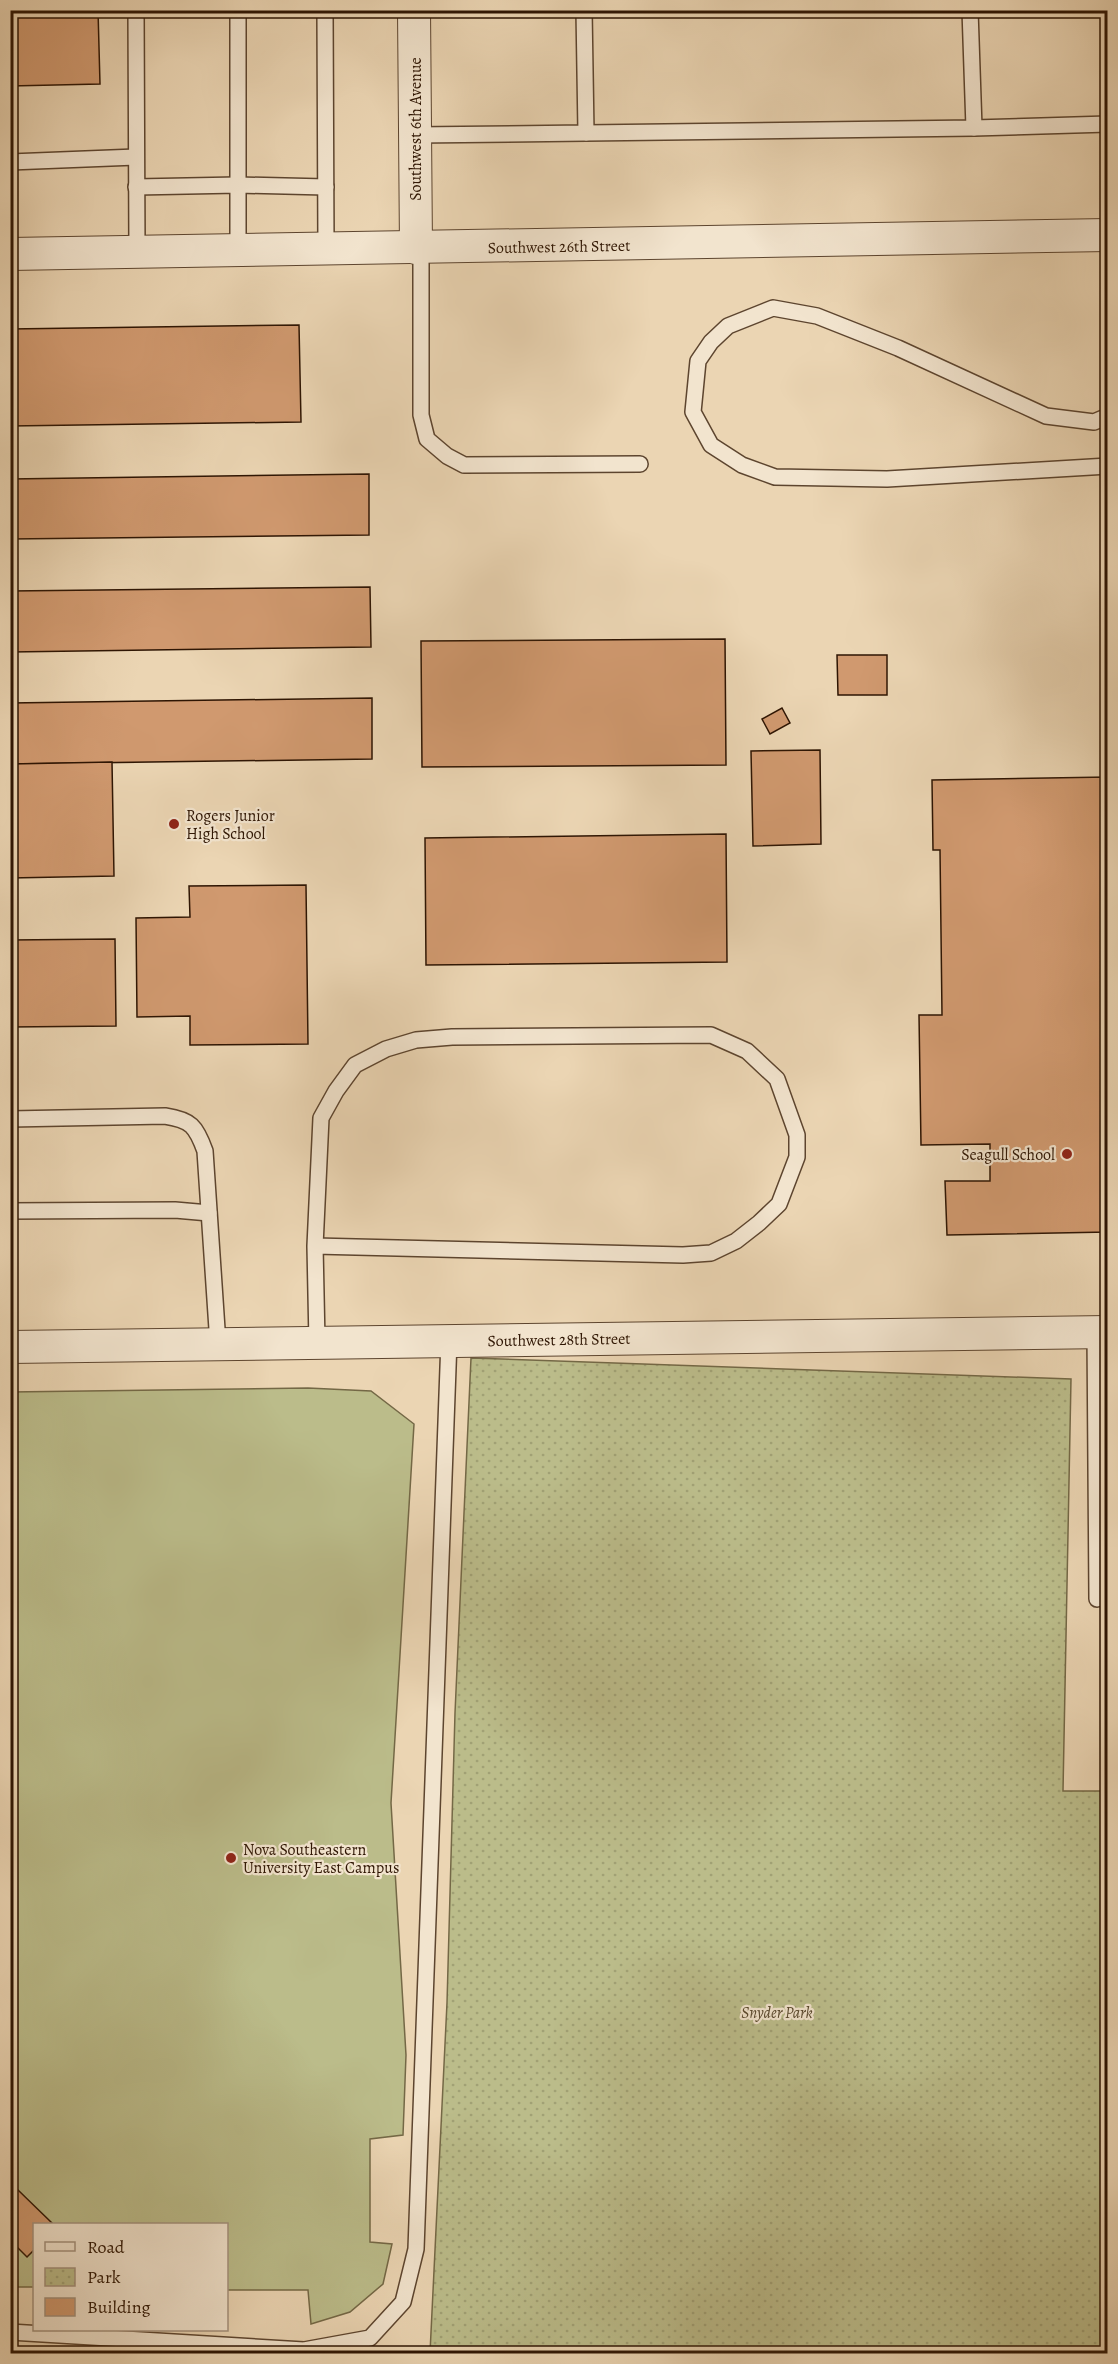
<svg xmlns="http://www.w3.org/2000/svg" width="1118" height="2364" viewBox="0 0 1118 2364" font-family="Alegreya,serif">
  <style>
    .park { fill: url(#park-dots); stroke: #746846; stroke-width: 1.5 }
    .pitch { fill: #bbbc8a; stroke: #746846; stroke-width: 1.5 }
    .building { fill: #d0996f; stroke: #2e1503; stroke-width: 1.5 }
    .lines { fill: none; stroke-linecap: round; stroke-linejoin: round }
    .lane-casing { stroke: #5d452f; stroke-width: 18 }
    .street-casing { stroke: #5d452f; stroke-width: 34 }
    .lane { stroke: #f2e4ce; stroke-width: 15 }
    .street { stroke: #f2e4ce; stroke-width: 32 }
    .poi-dot { fill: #8f2418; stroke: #f2e4ce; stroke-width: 2 }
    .labels { text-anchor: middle; stroke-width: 4.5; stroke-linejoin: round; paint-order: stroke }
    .street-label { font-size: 16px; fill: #2e1503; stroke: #f2e4ce }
    .poi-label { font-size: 16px; fill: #2e1503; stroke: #f2e4ce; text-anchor: start }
    .park-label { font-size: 16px; font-style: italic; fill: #58472c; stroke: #f2e4ce }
  </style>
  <defs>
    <pattern id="park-dots" width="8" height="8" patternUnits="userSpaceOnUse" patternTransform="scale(1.5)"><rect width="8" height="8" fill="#bbbc8a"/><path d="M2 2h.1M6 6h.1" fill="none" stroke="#a1a175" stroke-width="1.8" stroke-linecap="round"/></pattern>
  </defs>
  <rect width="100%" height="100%" fill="#ebd5b3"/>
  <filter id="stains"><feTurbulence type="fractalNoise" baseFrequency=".00333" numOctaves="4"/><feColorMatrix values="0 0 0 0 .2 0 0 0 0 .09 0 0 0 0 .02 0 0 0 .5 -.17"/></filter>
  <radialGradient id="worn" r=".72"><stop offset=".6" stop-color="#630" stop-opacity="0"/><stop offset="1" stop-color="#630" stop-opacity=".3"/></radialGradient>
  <polygon class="park" points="471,1358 1071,1379 1063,1791 1107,1791 1107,2353 430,2353 447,2003 455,1713"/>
  <polygon class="pitch" points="308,1388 371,1391 414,1424 391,1803 406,2055 403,2135 370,2139 370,2242 392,2244 383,2284 350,2312 311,2324 308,2290 227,2290 226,2224 34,2224 34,2287 11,2287 10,1392"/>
  <g class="building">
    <polygon points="10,10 98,10 100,84 10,86"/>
    <polygon points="299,325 301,422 10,426 10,329"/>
    <polygon points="369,474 369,535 10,539 10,479"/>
    <polygon points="370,587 371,647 10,652 10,591"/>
    <polygon points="725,639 726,765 422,767 421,641"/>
    <polygon points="837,655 887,655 887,695 838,695"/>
    <polygon points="372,698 372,759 10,764 10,703"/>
    <polygon points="782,708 790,723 770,734 762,719"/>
    <polygon points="820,750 821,844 753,846 751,751"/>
    <polygon points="112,762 114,876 10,878 10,764"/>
    <polygon points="1108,777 1108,1232 947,1235 945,1181 990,1181 990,1144 921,1145 919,1015 942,1015 940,850 933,850 932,780"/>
    <polygon points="726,834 727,962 426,965 425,838"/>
    <polygon points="306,885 308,1044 190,1045 190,1016 137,1017 136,918 190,917 189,886"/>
    <polygon points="115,939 116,1026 10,1027 10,940"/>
    <polygon points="18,2190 53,2224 34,2224 34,2250 27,2257 10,2240 10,2197"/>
  </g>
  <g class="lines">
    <defs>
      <g id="lane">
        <polyline points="136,10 137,252"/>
        <polyline points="238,10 238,251"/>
        <polyline points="325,10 326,249"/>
        <polyline points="974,128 1108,124"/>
        <polyline points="586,133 974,128 970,10"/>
        <polyline points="415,135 586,133 584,10"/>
        <polyline points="10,162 136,157"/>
        <polyline points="136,187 238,185 326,187"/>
        <polyline points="421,248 421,415 427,439 447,456 464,465 640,464"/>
        <polyline points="1108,416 1094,422 1046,416 898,348 817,316 773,308 728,326 711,342 698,361 693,412 711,445 742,465 775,477 887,479 1108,466"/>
        <path d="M10,1119L165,1116C191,1120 196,1126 205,1151L218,1344"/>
        <polyline points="10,1211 175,1210 209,1213"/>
        <polyline points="315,1246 683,1255 711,1253 736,1241 759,1223 779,1204 797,1157 797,1135 777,1079 747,1051 711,1035 452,1037 416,1040 386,1049 355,1065 336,1091 321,1118 315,1246 317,1342"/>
        <polyline points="1095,1332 1097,1599"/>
        <polyline points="10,2332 304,2350 370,2338 403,2302 416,2249 449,1340"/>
      </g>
      <g id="street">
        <polyline points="414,10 416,248"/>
        <polyline points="10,254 1108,235"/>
        <polyline points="10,1347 1108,1332"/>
      </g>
    </defs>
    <use href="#lane" class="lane-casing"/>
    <use href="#street" class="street-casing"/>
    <use href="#lane" class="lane"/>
    <use href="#street" class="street"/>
  </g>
  <g class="poi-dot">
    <circle cx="174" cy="824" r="6"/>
    <circle cx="1067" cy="1154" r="6"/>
    <circle cx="231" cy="1858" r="6"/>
  </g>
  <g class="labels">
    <g class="street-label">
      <text transform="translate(415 129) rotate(-90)" y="6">Southwest 6th Avenue</text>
      <text transform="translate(559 246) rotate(-1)" y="6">Southwest 26th Street</text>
      <text transform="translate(559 1339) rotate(-1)" y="6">Southwest 28th Street</text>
    </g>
    <g class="poi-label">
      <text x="186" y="821">Rogers Junior<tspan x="186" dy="18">High School</tspan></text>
      <text x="1055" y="1160" text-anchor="end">Seagull School</text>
      <text x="243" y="1855">Nova Southeastern<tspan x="243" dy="18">University East Campus</tspan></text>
    </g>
    <g class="park-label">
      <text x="777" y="2018">Snyder Park</text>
    </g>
  </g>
  <rect width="1118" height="2364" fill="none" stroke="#ebd5b3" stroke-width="36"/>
  <rect x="12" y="12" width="1094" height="2340" fill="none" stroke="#2e1503" stroke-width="3"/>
  <rect x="18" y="18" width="1082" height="2328" fill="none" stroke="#2e1503" stroke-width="1.5"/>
  <rect x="33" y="2223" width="195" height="108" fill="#f2e4ce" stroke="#a4917d" stroke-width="1.5"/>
  <rect x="45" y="2242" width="30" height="9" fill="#f2e4ce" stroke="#a4917d" stroke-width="1.5"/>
  <text x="87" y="2253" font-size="18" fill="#2e1503">Road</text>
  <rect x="45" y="2268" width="30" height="18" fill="url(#park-dots)" stroke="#a4917d" stroke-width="1.5"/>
  <text x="87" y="2283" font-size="18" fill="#2e1503">Park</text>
  <rect x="45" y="2298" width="30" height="18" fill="#d0996f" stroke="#a4917d" stroke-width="1.5"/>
  <text x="87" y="2313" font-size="18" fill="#2e1503">Building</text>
  <rect width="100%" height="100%" filter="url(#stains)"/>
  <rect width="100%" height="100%" fill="url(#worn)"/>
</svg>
